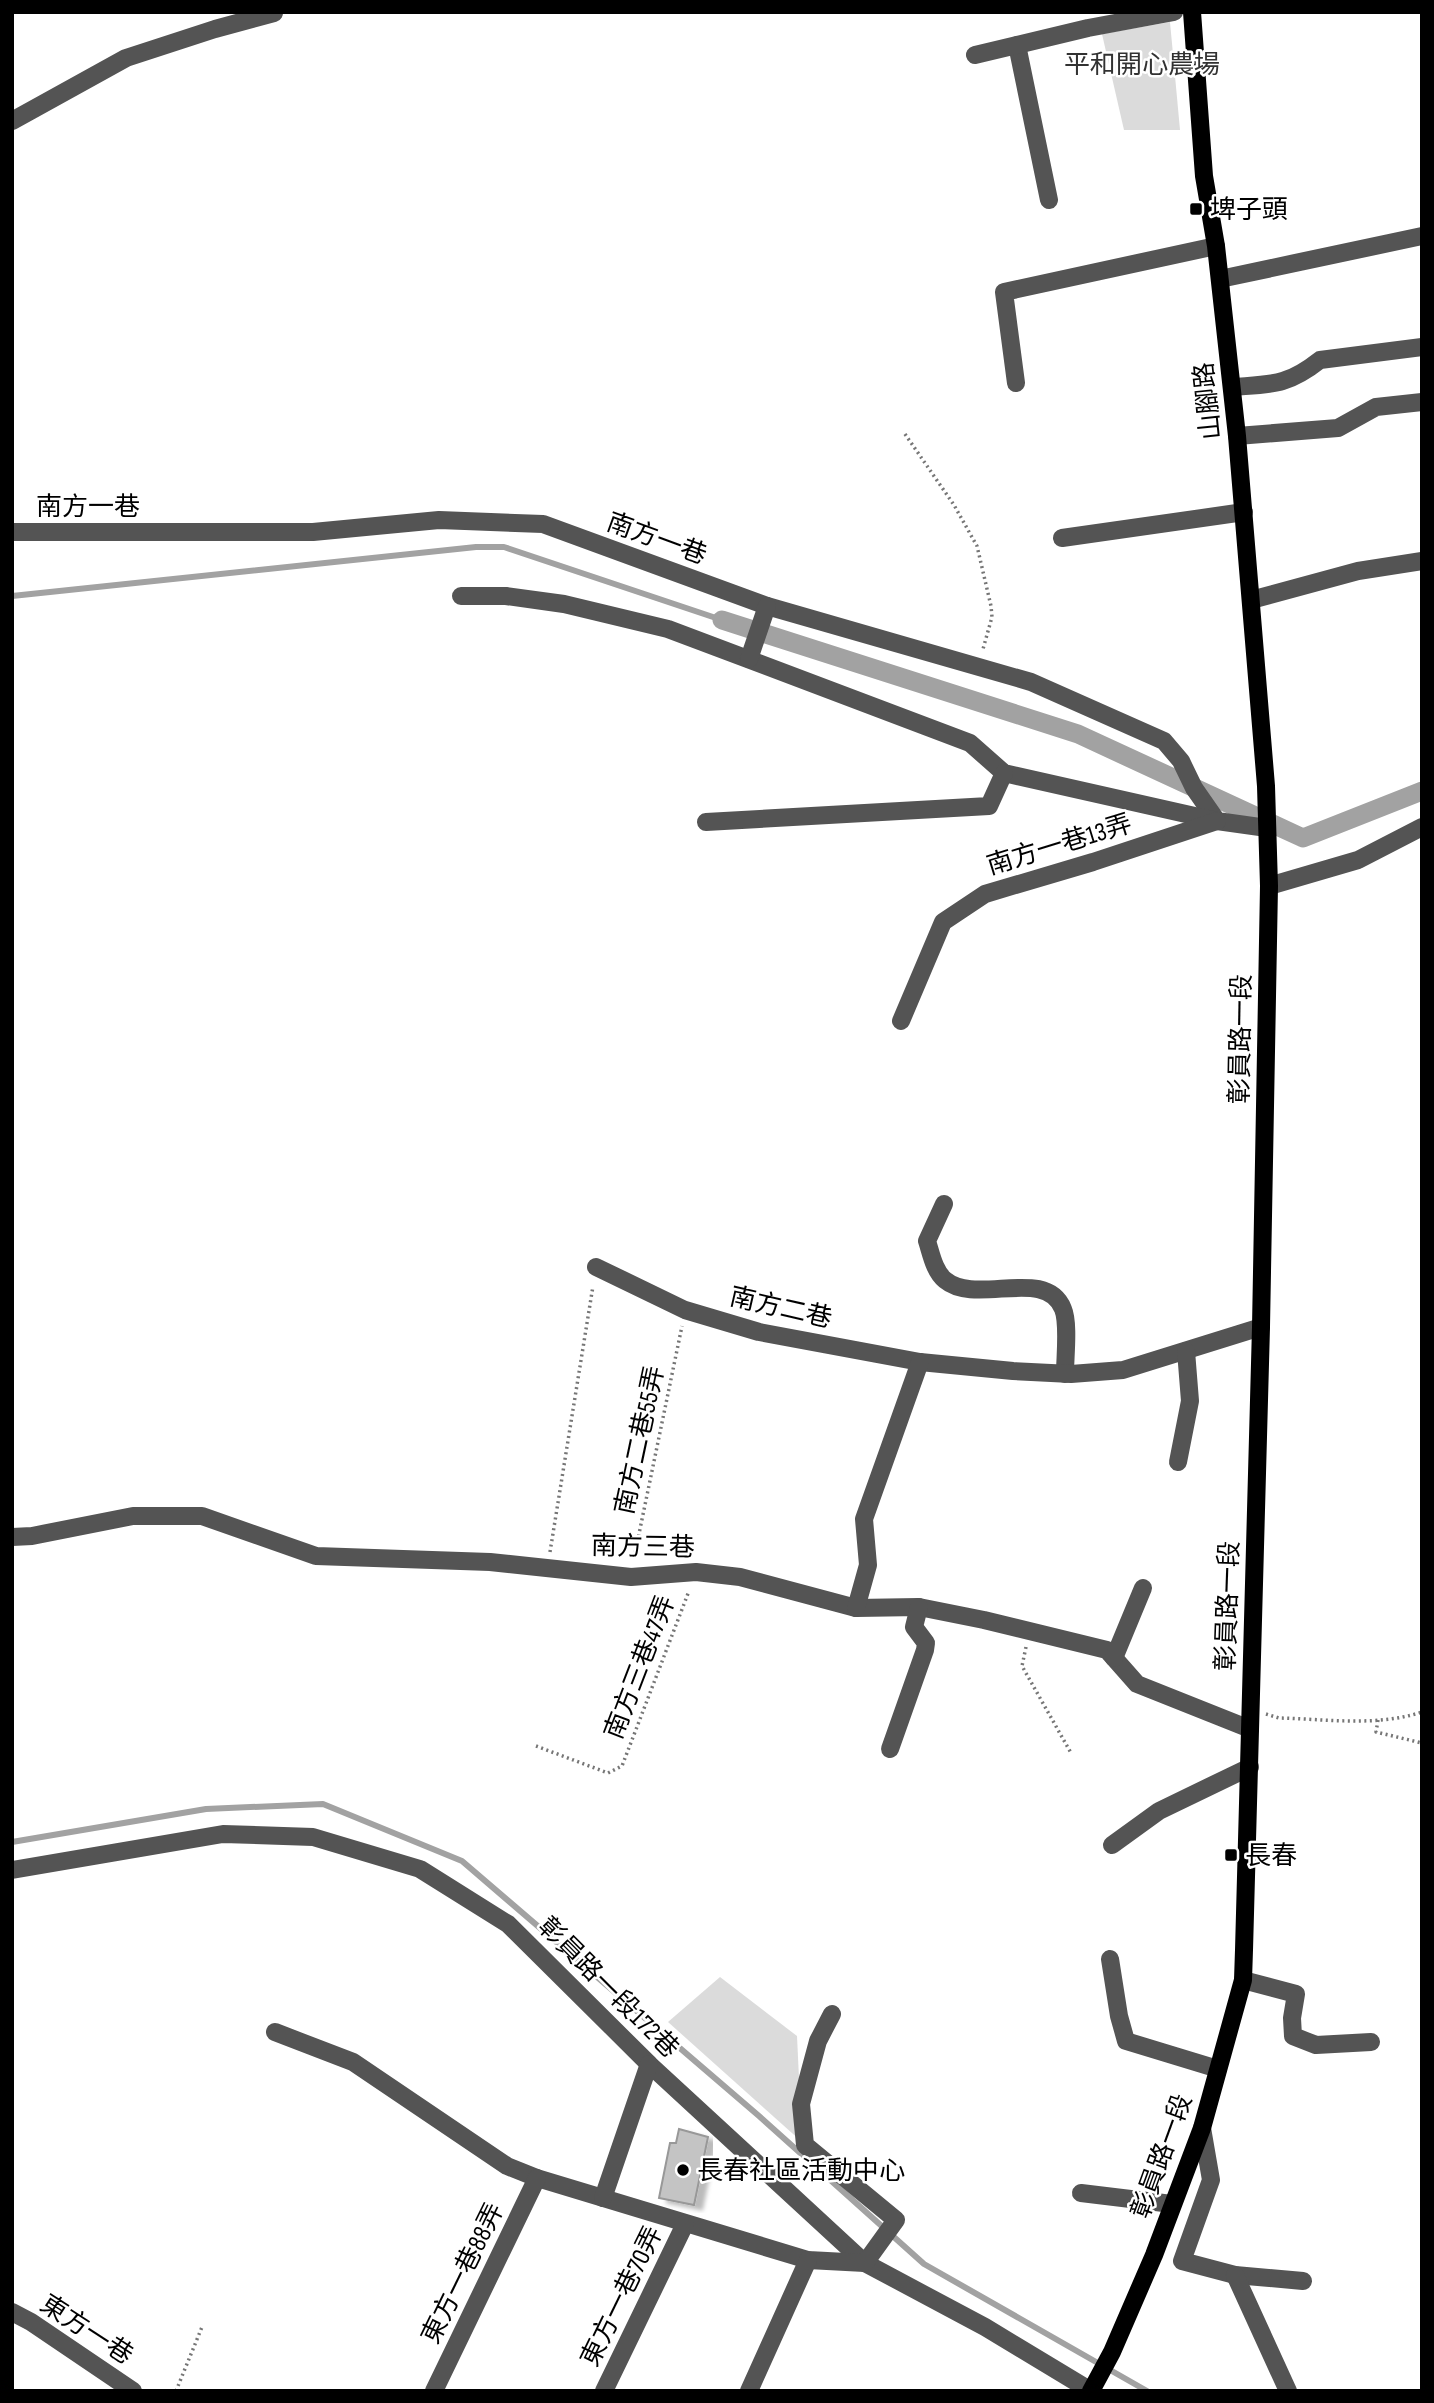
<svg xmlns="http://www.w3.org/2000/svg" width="1434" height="2403" viewBox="0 0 1434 2403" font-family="'Sofia Sans Condensed','Noto Sans TC',sans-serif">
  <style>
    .green { fill: #dbdbdb }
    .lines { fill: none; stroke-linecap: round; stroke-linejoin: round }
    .stream { stroke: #a2a2a2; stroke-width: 6 }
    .canal { stroke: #a2a2a2; stroke-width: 19 }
    .building { fill: #c4c4c4; stroke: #989898; stroke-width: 2; filter: url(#shadow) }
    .path { stroke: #767676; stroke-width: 3.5; stroke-dasharray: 2 3.5; stroke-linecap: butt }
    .minor { stroke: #545454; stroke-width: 18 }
    .major { stroke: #000; stroke-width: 18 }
    .poi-dot { fill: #000; stroke: #fff; stroke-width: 2.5 }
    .labels { text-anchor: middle; stroke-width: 5; stroke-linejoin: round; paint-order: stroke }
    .park-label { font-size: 26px; fill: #323232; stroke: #fff }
    .poi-label { font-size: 26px; fill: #000; stroke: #fff; text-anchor: start }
    .street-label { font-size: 26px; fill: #000; stroke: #fff }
  </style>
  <defs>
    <filter id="shadow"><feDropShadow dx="8" dy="4.5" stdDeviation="2" flood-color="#0004"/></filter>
  </defs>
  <rect width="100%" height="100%" fill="#fff"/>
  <g class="green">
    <polygon points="1170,22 1180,130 1124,130 1102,34"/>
    <polygon points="720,1977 797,2036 802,2142 668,2022"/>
  </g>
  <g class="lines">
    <g class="stream">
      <polyline points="12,596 476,547 504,547 722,620"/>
      <polyline points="12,1842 206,1809 323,1804 462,1861 759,2116 924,2264 1147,2391"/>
    </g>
    <polyline class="canal" points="722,620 1078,734 1303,838 1422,791"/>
  </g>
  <polygon class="building" points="679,2129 708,2137 694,2205 659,2198 670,2143 676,2143"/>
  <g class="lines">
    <g class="path">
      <polyline points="905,434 954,505 977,546 991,606 992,617 983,649"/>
      <polyline points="550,1552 593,1286"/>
      <polyline points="634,1558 682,1326"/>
      <polyline points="1026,1647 1022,1666 1071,1753"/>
      <path d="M1266,1714L1279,1718C1325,1719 1377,1727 1422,1712"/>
      <polyline points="1378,1720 1376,1732 1422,1743"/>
      <polyline points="536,1746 608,1773 622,1766 689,1591"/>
      <polyline points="176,2391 202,2327"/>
    </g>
    <g class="minor">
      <polyline points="1017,45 1049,200"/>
      <polyline points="975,55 1088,28 1174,12"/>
      <polyline points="12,121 126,58 215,29 274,13"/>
      <polyline points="1220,279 1422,236"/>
      <polyline points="1016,383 1004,292 1216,246"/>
      <path d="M1233,387C1272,384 1287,386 1320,360L1422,347"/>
      <polyline points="1237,436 1338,428 1376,407 1422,402"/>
      <polyline points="12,532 313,532 439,520 543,524 767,606 1031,682 1164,741 1181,761 1194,788 1217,821 1267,828"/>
      <polyline points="1062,538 1244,512"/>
      <polyline points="461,596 506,596 564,604 668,629 970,743 1004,773 1217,821"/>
      <polyline points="1251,600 1358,571 1422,561"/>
      <polyline points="749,659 767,606"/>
      <polyline points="706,822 989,806 1004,773"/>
      <polyline points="1269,886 1358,860 1422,827"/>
      <polyline points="901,1021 943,922 985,894 1093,862 1217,821"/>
      <path d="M944,1204L927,1241C931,1253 934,1271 945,1280C976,1306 1046,1266 1063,1309C1069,1323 1065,1357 1065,1374"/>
      <polyline points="596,1267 685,1310 759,1332 920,1362 1013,1371 1071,1374 1123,1370 1261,1327"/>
      <polyline points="1178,1462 1190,1401 1186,1351"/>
      <polyline points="12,1537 32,1536 133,1516 202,1516 316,1556 490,1562 631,1577 696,1572 740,1577 856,1608 919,1607 984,1620 1107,1650 1137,1684 1250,1729"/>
      <polyline points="856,1608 868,1565 864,1519 920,1362"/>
      <polyline points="1114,1658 1143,1588"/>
      <polyline points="890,1749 925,1650 926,1643 914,1627 919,1607"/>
      <polyline points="1112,1845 1159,1811 1250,1767"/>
      <polyline points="12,1870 223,1834 313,1837 420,1869 508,1924 649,2064 865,2263 985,2327 1091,2391"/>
      <polyline points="1110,1959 1119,2016 1126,2041 1218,2069"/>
      <polyline points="1243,1980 1296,1994 1292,2018 1293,2036 1316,2045 1371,2042"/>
      <polyline points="275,2032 353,2062 507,2166 537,2178 808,2260 865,2263 896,2220 805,2145 801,2104 818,2041 832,2014"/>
      <polyline points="1202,2128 1211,2180 1182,2261 1235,2275 1303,2281"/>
      <polyline points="1081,2193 1172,2204"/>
      <polyline points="603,2198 649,2064"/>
      <polyline points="1235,2275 1288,2391"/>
      <polyline points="12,2312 31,2322 133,2391"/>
      <polyline points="434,2391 537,2178"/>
      <polyline points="604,2391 685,2224"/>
      <polyline points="749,2391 808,2260"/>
    </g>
    <polyline class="major" points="1091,2391 1112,2352 1154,2255 1202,2128 1243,1980 1244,1950 1261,1327 1269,886 1266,786 1237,436 1216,246 1204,176 1192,12"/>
  </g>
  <g class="poi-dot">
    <rect x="1189" y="202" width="14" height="14" rx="3.5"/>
    <rect x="1224" y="1848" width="14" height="14" rx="3.5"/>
    <circle cx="683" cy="2170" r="7"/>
  </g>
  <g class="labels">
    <g class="park-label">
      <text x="1142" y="73">平和開心農場</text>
    </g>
    <g class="poi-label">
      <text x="1210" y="218">埤子頭</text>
      <text x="1245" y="1864">長春</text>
      <text x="697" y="2179">長春社區活動中心</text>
    </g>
    <g class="street-label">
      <text transform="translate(1207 401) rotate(-96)" y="9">山腳路</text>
      <text x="88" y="515">南方一巷</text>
      <text transform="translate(657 538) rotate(20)" y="9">南方一巷</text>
      <text transform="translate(1059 844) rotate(-17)" y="9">南方一巷13弄</text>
      <text transform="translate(1240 1039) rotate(-89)" y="9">彰員路一段</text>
      <text transform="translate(781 1307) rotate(13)" y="9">南方二巷</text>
      <text transform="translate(639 1440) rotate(-78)" y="9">南方二巷55弄</text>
      <text transform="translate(643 1546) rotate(1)" y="9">南方三巷</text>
      <text transform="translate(1227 1606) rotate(-88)" y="9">彰員路一段</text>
      <text transform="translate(639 1667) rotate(-69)" y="9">南方三巷47弄</text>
      <text transform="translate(609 1987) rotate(45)" y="9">彰員路一段172巷</text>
      <text transform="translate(1161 2156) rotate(-70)" y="9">彰員路一段</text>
      <text transform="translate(462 2273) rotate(-64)" y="9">東方一巷88弄</text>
      <text transform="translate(621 2296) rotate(-64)" y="9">東方一巷70弄</text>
      <text transform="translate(87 2329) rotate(33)" y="9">東方一巷</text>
    </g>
  </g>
  <rect width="1434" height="2403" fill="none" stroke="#000000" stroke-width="28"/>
</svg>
